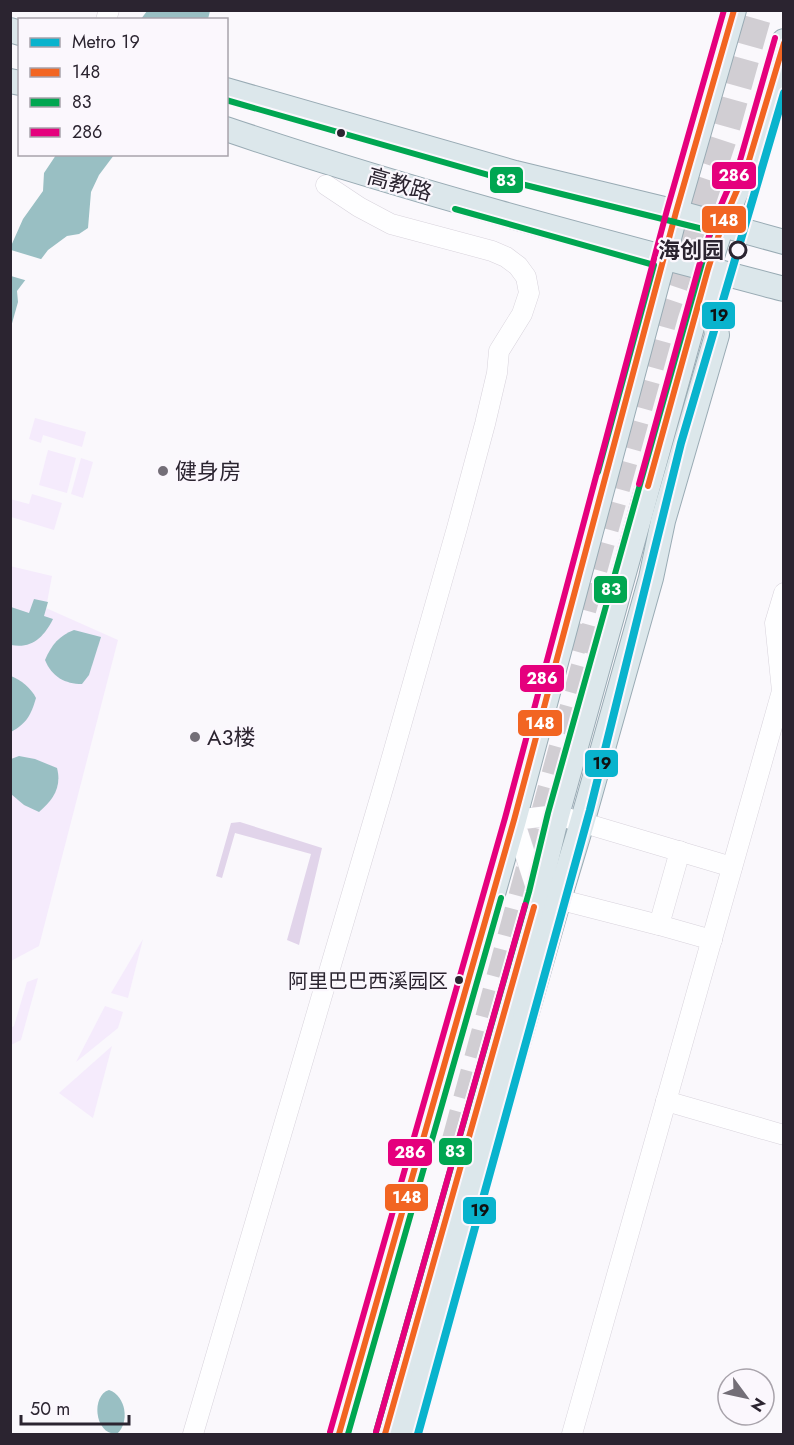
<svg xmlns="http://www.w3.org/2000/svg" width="794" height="1445" viewBox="0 0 794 1445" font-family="Jost,'Noto Sans SC',sans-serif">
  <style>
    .green { fill: #f5ebfc }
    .forest { fill: #e1d4ea }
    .water { fill: #99bfc3 }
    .pier { fill: #faf8fc }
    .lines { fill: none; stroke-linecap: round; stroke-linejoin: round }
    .highway-tunnel { stroke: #d1ced3; stroke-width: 28; stroke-dasharray: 28 14; stroke-linecap: butt }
    .minor-casing { stroke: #d8d3dc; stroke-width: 21 }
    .major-casing { stroke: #99abb4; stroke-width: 26 }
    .minor { stroke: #fefeff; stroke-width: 20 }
    .major { stroke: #dce7eb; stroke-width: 24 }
    .bus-1-casing { stroke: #fbf7fd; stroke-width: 10 }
    .bus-2-casing { stroke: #fbf7fd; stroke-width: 10 }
    .bus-3-casing { stroke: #fbf7fd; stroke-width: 10 }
    .bus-1 { stroke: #f26522; stroke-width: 6 }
    .bus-2 { stroke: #00a651; stroke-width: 6 }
    .bus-3 { stroke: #e5007d; stroke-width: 6 }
    .metro-1-casing { stroke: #fbf7fd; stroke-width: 12 }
    .metro-1 { stroke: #09b3cd; stroke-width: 8 }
    .bus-dot { fill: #2b2430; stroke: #fbf7fd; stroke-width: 2 }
    .stop-dot { fill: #fbf7fd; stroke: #2b2430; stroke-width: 3 }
    .poi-dot { fill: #736e77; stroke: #fbf7fd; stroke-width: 2 }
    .labels { text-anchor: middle; stroke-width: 4.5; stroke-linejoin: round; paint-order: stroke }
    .bus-label { font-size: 20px; fill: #2b2430; stroke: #fbf7fd; text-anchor: end }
    .street-label { font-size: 22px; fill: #2b2430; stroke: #fbf7fd }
    .stop-label { font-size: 22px; font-weight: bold; fill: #2b2430; stroke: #fbf7fd; text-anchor: end }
    .poi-label { font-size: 22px; fill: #2b2430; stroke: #fbf7fd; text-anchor: start }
    .line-badge { stroke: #fbf7fd; stroke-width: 2 }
    .badge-label { font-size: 16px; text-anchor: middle; font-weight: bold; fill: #fff }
    .pale-badge-label { font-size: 16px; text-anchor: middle; font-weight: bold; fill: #111 }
  </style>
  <rect width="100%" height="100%" fill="#faf8fc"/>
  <g class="green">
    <polygon points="35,418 86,432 82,447 43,435 41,443 29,439"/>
    <polygon points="48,450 76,458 67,493 39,485"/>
    <polygon points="81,458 93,462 83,498 71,494"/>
    <polygon points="32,494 62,503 54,530 11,517 10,499 29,504"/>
    <polygon points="10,566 52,576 46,608 118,640 39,946 11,961"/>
    <polygon points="143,939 128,998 111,993"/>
    <polygon points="38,978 21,1040 11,1045 11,1028 14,1026 27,982"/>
    <polygon points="105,1006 123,1012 118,1028 76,1062"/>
    <polygon points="112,1046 93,1118 59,1093"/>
  </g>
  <polygon class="forest" points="240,822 322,848 299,945 287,940 311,854 235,833 222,878 216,876 231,823"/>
  <g class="water">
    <polygon points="147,11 147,10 210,11 208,19 141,19"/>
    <polygon points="56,155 114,155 99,175 91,192 88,228 79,234 67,236 48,250 17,291 18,302 11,327 11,246 23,219 43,191 44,173"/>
    <path d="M34,599L48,602L44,616L53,619C44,637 32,649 11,645V607L29,613Z"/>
    <path d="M74,630L101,637L89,675L82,684C65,684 52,677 45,660C52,644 59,636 74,630Z"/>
    <path d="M11,676C21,680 31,688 36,698C31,715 27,723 11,732Z"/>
    <path d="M19,756L35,759L57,768C62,787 53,800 39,812L24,805L11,794V759Z"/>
    <path d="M109,1390C126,1396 130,1422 117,1434C94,1435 91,1395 109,1390Z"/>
  </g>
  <polygon class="pier" points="11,250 44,260 28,281 11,276"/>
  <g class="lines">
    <g class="highway-tunnel">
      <polyline points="571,650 665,312 724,135 759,10"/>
      <polyline points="456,1140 596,626"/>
    </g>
    <defs>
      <g id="minor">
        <polyline points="106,20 109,10"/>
        <polyline points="659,925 680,851"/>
        <polyline points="712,940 659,925 538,894 514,820 557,815 732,867"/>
        <polyline points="666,1101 784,1135"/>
        <polyline points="193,1434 386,778 457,528 485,424 497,373 499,351 522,314 529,293 526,277 518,266 506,257 492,251 391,224 359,207 326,185"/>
        <polyline points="572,1434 782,691 775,623 784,593"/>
      </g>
      <g id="major">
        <polyline points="10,30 20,33"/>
        <polyline points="10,81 20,83"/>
        <polyline points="226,90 515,173 676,212 784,242"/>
        <path d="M226,129C409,191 597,240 784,289"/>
        <polyline points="339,1434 514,820 676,212 734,10"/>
        <polyline points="385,1434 538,894 557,815 708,269 722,225 747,167 784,41"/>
        <polyline points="407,1434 559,899 582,823 651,578 663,521 717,335 709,280"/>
      </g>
    </defs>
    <use href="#minor" class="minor-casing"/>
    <use href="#major" class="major-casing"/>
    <use href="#minor" class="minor"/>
    <use href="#major" class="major"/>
    <defs>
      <g id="bus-1">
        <polyline points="648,486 708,269 722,225 747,167 784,43"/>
        <polyline points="339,1434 514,820 676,212 734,10"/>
        <polyline points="385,1434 534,907"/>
      </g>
      <g id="bus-2">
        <polyline points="226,100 513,182 711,231 548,813 529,892 376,1432"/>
        <polyline points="455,209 654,265 598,472"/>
        <polyline points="348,1434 501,898"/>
      </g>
      <g id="bus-3">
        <polyline points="639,484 699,266 714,221 739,164 775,38"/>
        <polyline points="330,1432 505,818 667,210 724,10"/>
        <polyline points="376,1432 525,905"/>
      </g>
    </defs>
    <use href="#bus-1" class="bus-1-casing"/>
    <use href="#bus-2" class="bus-2-casing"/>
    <use href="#bus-3" class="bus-3-casing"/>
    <use href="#bus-1" class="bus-1"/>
    <use href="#bus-2" class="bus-2"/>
    <use href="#bus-3" class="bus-3"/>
    <defs>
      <polyline id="metro-1" points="418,1434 590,810 681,443 784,93"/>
    </defs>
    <use href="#metro-1" class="metro-1-casing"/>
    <use href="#metro-1" class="metro-1"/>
  </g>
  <g class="bus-dot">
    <circle cx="341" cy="133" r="5"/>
    <circle cx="459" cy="980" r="5"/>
  </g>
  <circle class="stop-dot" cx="738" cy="250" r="8"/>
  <g class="poi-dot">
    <circle cx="163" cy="471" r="6"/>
    <circle cx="195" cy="737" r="6"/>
  </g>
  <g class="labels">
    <g class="bus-label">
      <text x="448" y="988">阿里巴巴西溪园区</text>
    </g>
    <g class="street-label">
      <text transform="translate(400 184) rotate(16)" y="8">高教路</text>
    </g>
    <g class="stop-label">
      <text x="724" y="258">海创园</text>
    </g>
    <g class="poi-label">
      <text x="175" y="479">健身房</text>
      <text x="207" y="745">A3楼</text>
    </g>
  </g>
  <g class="line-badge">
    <rect x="711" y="161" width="46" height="29" rx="6" fill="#e5007d"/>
    <rect x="489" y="166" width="35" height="28" rx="6" fill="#00a651"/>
    <rect x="701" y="205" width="46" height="29" rx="6" fill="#f26522"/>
    <rect x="701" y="301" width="35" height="29" rx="6" fill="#09b3cd"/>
    <rect x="593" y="575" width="35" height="29" rx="6" fill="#00a651"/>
    <rect x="519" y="664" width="46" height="29" rx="6" fill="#e5007d"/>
    <rect x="517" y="709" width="46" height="28" rx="6" fill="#f26522"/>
    <rect x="584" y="749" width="35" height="29" rx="6" fill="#09b3cd"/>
    <rect x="438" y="1137" width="35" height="29" rx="6" fill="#00a651"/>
    <rect x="387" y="1138" width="46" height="29" rx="6" fill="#e5007d"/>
    <rect x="384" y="1183" width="45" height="29" rx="6" fill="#f26522"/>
    <rect x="462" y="1196" width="35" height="29" rx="6" fill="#09b3cd"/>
  </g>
  <g class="badge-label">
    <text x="734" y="181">286</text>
    <text x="506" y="186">83</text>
    <text x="724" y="226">148</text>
    <text x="611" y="595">83</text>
    <text x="542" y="684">286</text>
    <text x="540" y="729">148</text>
    <text x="455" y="1157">83</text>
    <text x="410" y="1158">286</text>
    <text x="407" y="1203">148</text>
  </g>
  <g class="pale-badge-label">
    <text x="719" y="321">19</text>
    <text x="602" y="769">19</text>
    <text x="480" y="1216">19</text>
  </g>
  <rect width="794" height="1445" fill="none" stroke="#2b2430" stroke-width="24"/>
  <rect x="18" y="18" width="210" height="138" fill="#fbf7fd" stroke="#a8a3ab" stroke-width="1.5"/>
  <rect x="30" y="38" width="30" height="9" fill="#09b3cd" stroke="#a8a3ab" stroke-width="1.5"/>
  <text x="72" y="48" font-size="18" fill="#2b2430">Metro 19</text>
  <rect x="30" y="68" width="30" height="9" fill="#f26522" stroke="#a8a3ab" stroke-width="1.5"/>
  <text x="72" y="78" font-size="18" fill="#2b2430">148</text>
  <rect x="30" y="98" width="30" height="9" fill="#00a651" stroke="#a8a3ab" stroke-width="1.5"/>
  <text x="72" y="108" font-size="18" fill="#2b2430">83</text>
  <rect x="30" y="128" width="30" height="9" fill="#e5007d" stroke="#a8a3ab" stroke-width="1.5"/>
  <text x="72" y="138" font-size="18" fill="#2b2430">286</text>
  <g transform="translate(746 1397) rotate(123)"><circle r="28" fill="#fbf7fd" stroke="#a8a3ab" stroke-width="1.5"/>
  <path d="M0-4.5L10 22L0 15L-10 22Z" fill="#736e77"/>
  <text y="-9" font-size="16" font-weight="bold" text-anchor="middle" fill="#2b2430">N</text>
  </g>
  <path d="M21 1415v9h108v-9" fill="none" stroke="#2b2430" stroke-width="3"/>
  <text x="30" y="1415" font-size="18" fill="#2b2430" stroke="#fbf7fd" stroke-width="4.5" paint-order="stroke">50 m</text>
</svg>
